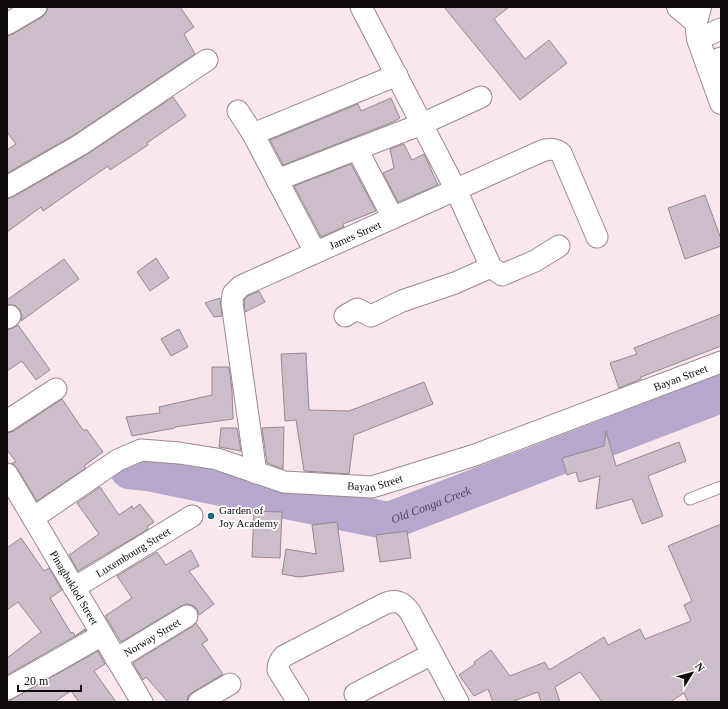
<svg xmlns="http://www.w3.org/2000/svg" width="728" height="709" viewBox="0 0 728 709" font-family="'Times New Roman',serif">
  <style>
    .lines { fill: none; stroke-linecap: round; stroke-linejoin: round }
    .river { stroke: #b5a8cc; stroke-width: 38 }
    .building { fill: #ccbdcb; stroke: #968794 }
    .service-casing { stroke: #9c888f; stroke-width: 13 }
    .minor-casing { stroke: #9c888f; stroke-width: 23 }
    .tertiary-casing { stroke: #9c888f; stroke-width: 24 }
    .secondary-casing { stroke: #9c888f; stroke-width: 24 }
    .service { stroke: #fff; stroke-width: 11 }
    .minor { stroke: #fff; stroke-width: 21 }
    .tertiary { stroke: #fff; stroke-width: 22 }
    .secondary { stroke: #fff; stroke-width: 22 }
    .poi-dot { fill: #26687b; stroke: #fff; stroke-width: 1.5 }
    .labels { text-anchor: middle; stroke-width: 3.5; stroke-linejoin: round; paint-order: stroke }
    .street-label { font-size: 11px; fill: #100a0c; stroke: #fff }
    .poi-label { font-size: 11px; fill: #100a0c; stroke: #fff; text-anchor: start }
    .water-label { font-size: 12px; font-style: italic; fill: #533e6f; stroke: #fff }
  </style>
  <rect width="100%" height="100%" fill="#fce6ed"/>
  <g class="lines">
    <path class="river" id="s1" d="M129,470L147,472L389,521L721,394"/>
  </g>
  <g class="building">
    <polygon points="48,7 180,7 194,27 184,34 195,54 74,135 7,173 7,150 16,144 7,132 7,36 13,34 42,17 46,13"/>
    <polygon points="444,7 509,7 494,19 525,59 549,40 567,63 520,100"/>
    <polygon points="173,97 186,116 147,143 148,145 110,170 108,166 43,211 41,207 7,232 7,199 13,197 86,155"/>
    <polygon points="391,98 400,118 393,122 283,165 270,140 358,104 361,111"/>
    <polygon points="404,144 412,160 424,154 438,185 398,202 383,173 394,168 390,149"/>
    <polygon points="351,164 376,211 343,224 344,227 321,237 294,186"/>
    <polygon points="705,195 721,239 721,246 685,259 668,208"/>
    <polygon points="156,258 169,278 150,291 137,272"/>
    <polygon points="64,259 79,279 21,321 22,316 20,310 15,305 7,305 7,300"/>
    <polygon points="259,291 265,302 245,312 244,300 248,296"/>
    <polygon points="220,298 222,316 214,317 205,303"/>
    <polygon points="721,314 721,346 641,377 641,379 619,388 610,363 637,354 634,348"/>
    <polygon points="18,325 50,370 36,380 22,361 7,371 7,330 13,328"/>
    <polygon points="179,329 188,347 171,356 161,339"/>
    <polygon points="306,353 309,410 349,411 424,382 433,404 354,435 349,474 304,471 296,420 285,421 281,354"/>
    <polygon points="212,367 229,367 232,390 233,419 175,427 175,428 132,436 126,417 160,413 159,407 212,395"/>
    <polygon points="62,399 83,430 87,430 103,452 84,466 86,468 37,501 17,468 12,463 16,462 7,450 7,433 14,431"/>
    <polygon points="284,427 283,469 267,463 262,428"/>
    <polygon points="221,428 237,428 241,451 219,447"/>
    <polygon points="606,431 616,466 679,442 686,461 648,476 663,516 642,524 632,499 596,509 600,476 579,482 576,472 567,475 562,458 604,446"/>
    <polygon points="100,487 119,515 132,506 133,509 140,504 154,522 147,527 148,529 78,571 69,555 99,534 77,503"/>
    <polygon points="254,511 282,512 280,558 252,557"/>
    <polygon points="337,522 344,571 299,577 282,574 286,549 316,554 312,525"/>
    <polygon points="721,524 721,702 688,702 684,693 670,702 602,702 580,672 555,687 560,702 541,702 538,692 511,702 493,702 488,689 474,696 459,675 475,664 474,662 491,650 510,676 545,662 549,670 604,637 608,645 640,629 645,639 691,621 684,605 692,601 668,546"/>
    <polygon points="407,531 411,558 380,562 376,535"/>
    <polygon points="21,538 44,571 49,568 62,590 50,598 71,633 73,632 75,636 85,629 86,630 7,675 7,658 41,632 18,602 7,610 7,548"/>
    <polygon points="191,550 199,566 189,571 214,604 199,615 197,609 192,605 186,604 181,606 121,642 105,616 132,598 117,576 157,552 166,565"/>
    <polygon points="196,623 208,640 202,644 223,674 193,692 188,696 187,702 168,702 146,677 143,680 133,663 193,626"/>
    <polygon points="98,651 105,664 94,671 116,702 79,702 71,691 54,702 7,702"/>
  </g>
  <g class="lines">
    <defs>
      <polyline id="service" points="690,499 721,487"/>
      <g id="minor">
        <polyline points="361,7 456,190 491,267 502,275 535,261 559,246"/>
        <polyline points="7,24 36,7"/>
        <polyline points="698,39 721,29"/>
        <polyline points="708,64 721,58"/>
        <polyline points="238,111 253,134 315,252"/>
        <polyline points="253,134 397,75"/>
        <polyline points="277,180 357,149"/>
        <polyline points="7,187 80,145 207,60"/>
        <polyline points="393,218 357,149 422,124 481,97"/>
        <polyline points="345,316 357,309 371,316 402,301 455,283 491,267"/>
        <polyline points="7,318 10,316"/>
        <polyline points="7,421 56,389"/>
        <path id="s2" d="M256,473L232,303L233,294L241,286L542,151C550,149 554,148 561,153L597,237"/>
        <path id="s3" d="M7,474L142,702"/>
        <path id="s4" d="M33,518L118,460L141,450L179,453L217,459L284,482L372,487L475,455L721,362"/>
        <path id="s5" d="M74,588L192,516"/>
        <path id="s6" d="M116,659L187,616"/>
        <polyline points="7,689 102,635"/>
        <polyline points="355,694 432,654"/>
        <polyline points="199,702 230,684"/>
        <path d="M298,702L278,670C278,663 280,660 284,656L384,604C395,599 403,602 410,612L458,702"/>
      </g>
      <polyline id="tertiary" points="678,7 696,22"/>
      <polyline id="secondary" points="700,7 696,22 698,39 721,103"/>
    </defs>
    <use href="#service" class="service-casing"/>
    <use href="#minor" class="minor-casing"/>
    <use href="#tertiary" class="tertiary-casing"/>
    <use href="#secondary" class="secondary-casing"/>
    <use href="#service" class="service"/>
    <use href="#minor" class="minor"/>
    <use href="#tertiary" class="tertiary"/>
    <use href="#secondary" class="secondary"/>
  </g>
  <circle class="poi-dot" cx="211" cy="516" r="4"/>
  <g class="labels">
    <g class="street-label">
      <text dy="4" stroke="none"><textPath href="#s2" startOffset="317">James Street</textPath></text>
      <text dy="4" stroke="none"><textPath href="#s4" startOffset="691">Bayan Street</textPath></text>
      <text dy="4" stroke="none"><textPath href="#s4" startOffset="367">Bayan Street</textPath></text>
      <text dy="4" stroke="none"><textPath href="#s5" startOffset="69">Luxembourg Street</textPath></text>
      <text dy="4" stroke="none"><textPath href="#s3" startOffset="132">Pinagbuklod Street</textPath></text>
      <text dy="4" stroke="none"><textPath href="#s6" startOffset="42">Norway Street</textPath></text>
    </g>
    <g class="poi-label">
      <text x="219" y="514">Garden of<tspan x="219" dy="13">Joy Academy</tspan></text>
    </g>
    <g class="water-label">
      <text dy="4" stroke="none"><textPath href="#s1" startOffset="310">Old Conga Creek</textPath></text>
    </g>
  </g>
  <rect width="728" height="709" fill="none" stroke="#100a0c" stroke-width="16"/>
  <g transform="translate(692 673) rotate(53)" stroke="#ffffff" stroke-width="3" paint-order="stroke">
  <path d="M0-3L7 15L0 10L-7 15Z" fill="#100a0c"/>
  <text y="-6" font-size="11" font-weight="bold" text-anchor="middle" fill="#100a0c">N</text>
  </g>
  <path d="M18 685v6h63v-6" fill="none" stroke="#100a0c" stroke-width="2"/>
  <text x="24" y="685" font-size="12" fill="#100a0c" stroke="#ffffff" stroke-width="3" paint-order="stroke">20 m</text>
</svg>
